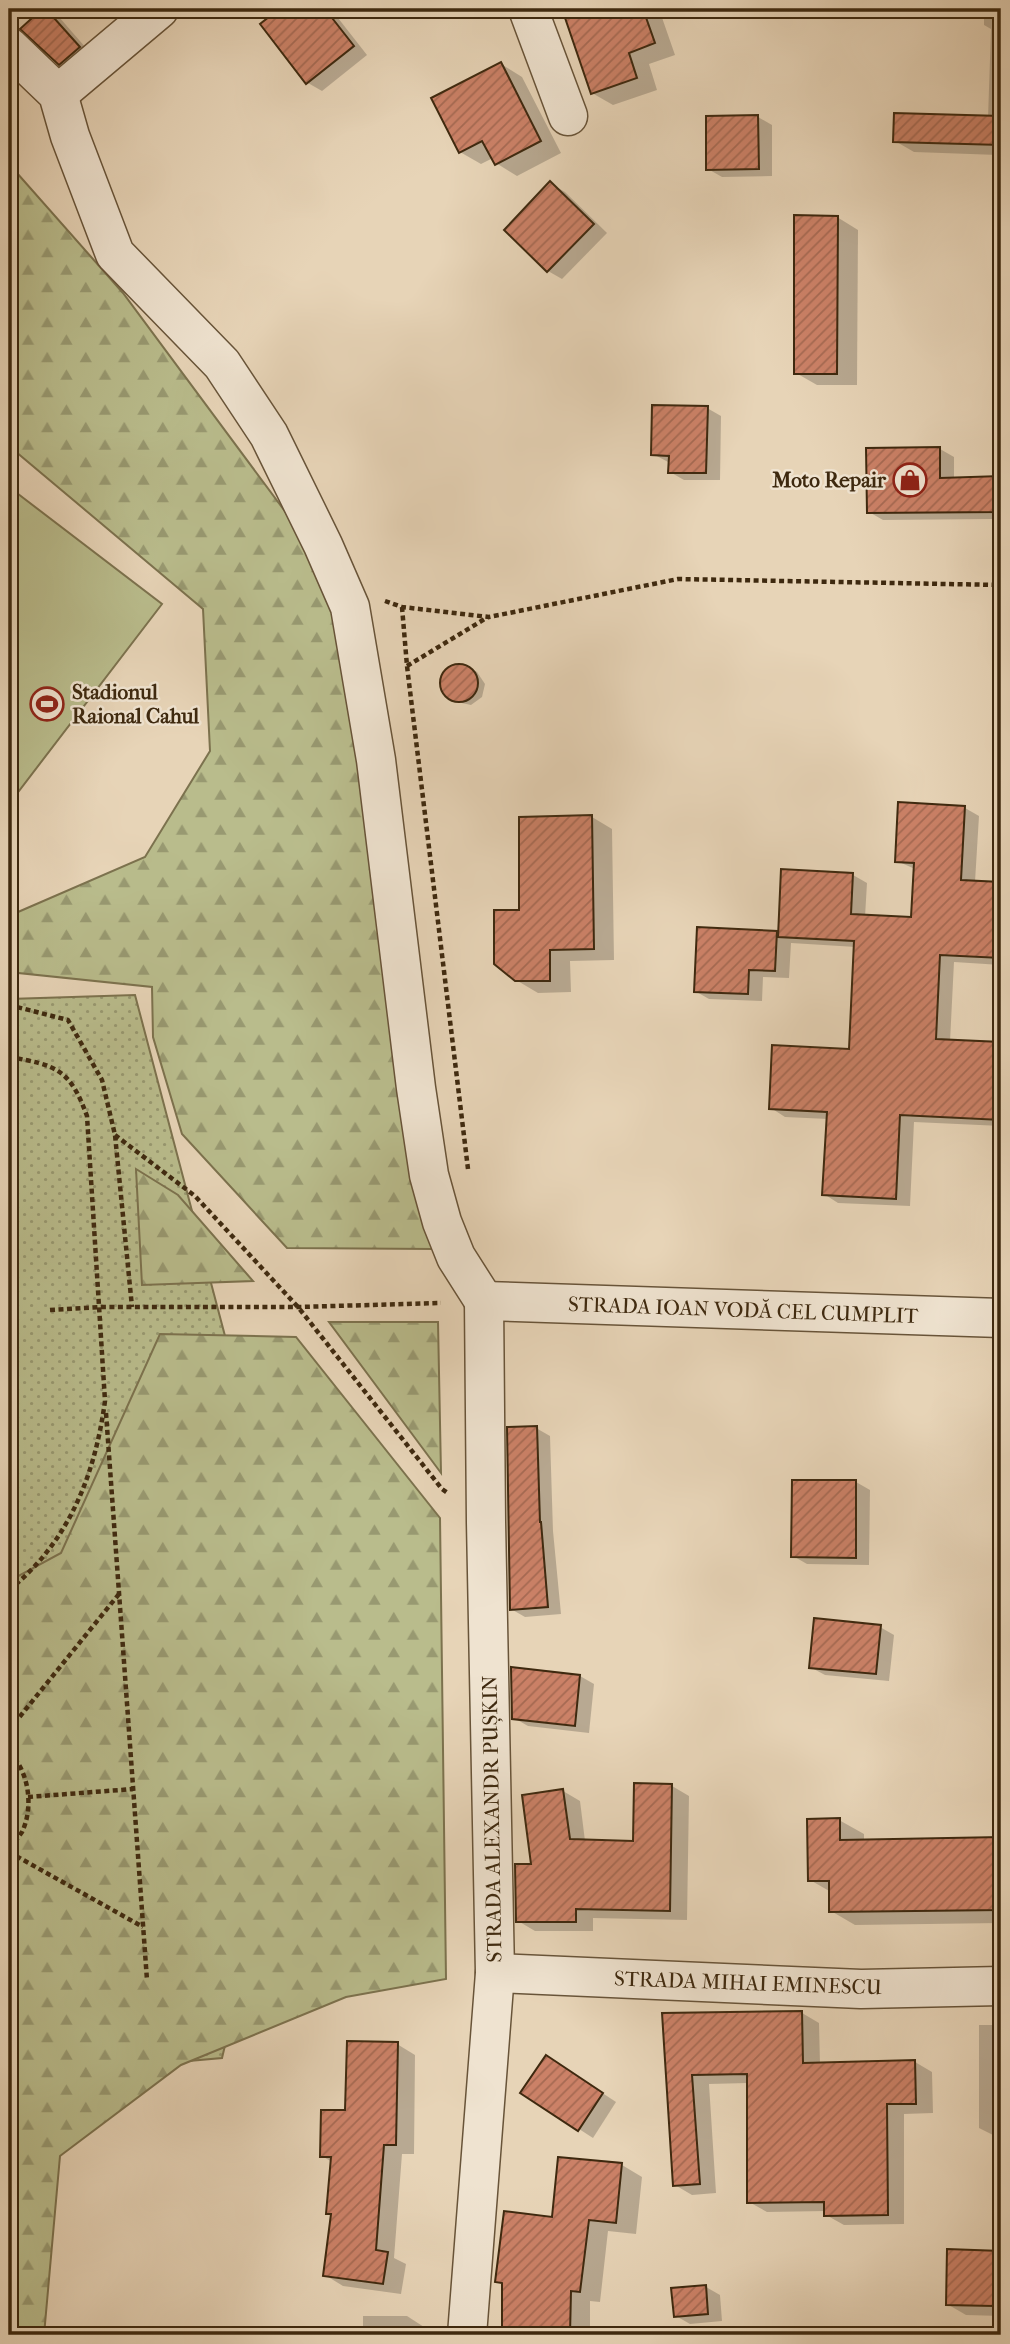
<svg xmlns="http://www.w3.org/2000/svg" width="1010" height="2344" viewBox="0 0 1010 2344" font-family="'IM FELL French Canon',serif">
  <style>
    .grass { fill: url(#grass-dots); stroke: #7c724e; stroke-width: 2 }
    .forest { fill: url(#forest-firs); stroke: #7c724e; stroke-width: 2 }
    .garden { fill: #b9bc8c; stroke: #7c724e; stroke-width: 2 }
    .shadow { fill: #0003 }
    .building { fill: url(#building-hatch); stroke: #3e290f; stroke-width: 2 }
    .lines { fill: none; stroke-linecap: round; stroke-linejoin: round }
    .minor-casing { stroke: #685439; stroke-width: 41 }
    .path { stroke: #3e290f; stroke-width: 4.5; stroke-dasharray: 5 3.5; stroke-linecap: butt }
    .minor { stroke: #efe3d0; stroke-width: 38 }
    .labels { text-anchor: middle; stroke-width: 5; stroke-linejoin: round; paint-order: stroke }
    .poi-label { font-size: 21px; font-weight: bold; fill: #3e290f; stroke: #efe3d0; text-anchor: end }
    .street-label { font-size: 21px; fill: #3e290f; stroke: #efe3d0 }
  </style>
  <defs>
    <pattern id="grass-dots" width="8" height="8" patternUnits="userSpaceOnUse" patternTransform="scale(1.75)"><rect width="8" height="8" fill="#b9bc8c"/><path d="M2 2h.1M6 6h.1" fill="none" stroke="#989971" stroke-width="1.8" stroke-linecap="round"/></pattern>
    <pattern id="forest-firs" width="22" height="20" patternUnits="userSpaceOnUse" patternTransform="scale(1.75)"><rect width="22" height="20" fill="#b9bc8c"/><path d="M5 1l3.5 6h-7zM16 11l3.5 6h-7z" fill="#989971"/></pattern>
    <pattern id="building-hatch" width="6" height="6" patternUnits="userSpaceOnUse" patternTransform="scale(1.75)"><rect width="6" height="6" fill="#cb8167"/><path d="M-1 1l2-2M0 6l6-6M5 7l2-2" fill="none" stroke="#a66a53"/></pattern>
  </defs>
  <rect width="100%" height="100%" fill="#e7d4b7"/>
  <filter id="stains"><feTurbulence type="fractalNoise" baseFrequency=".00286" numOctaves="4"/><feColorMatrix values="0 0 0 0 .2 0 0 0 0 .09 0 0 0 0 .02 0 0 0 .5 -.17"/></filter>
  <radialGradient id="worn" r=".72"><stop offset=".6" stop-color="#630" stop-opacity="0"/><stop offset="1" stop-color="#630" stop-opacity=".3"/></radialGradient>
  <polygon class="grass" points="135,995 225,1336 240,1983 222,2058 9,2077 9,999"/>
  <g class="forest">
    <polygon points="9,164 123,293 307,541 361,657 434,1249 287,1248 182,1134 153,1037 152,987 9,972 9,905 18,912 145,857 210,751 203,609 9,446"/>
    <polygon points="136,1169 178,1195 253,1281 142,1285"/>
    <polygon points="329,1322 438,1322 441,1473"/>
    <polygon points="160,1334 296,1337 440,1518 446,1979 346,1997 181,2065 60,2156 44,2335 9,2335 9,1581 61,1553"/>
  </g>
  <polygon class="garden" points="9,487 162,604 9,804"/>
  <g class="shadow">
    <polygon points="44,9 59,17 93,56 74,71 60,63"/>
    <polygon points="282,9 331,9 367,55 322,91 308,83 262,25"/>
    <polygon points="572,9 659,9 675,55 649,64 657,90 613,105 592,93 565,11"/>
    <polygon points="984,9 1001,9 1001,254 994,249 998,155 914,152 895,141 988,118 991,29 984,25"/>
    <polygon points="501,64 522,77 561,153 517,176 496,163 493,158 481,164 460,152"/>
    <polygon points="758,117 772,125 772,176 722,177 708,169"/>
    <polygon points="551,184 565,192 607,233 562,279 548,271"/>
    <polygon points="837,217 858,230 857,385 817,385 796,373"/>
    <polygon points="1001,345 1001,394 997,346"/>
    <polygon points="707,408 721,416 720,480 684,480 670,472 670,463 653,454"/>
    <polygon points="940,449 954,457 954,479 1001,478 1001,538 993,533 992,519 883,520 869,512"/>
    <polygon points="456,665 470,668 477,672 485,684 482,697 471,705 457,702 450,698 442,687 444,673"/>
    <polygon points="965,808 979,816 975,882 1001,884 1001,965 954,962 950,1042 1001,1044 1001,1126 914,1122 910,1206 838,1203 824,1194 828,1119 785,1117 771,1108 851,1051 856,947 791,943 789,978 763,977 762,1001 709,999 695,991 777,932 780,934 853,875 867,883 865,917 913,919 915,869 897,861"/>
    <polygon points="592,817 612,829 614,960 570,961 571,992 538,993 516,980 521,911"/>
    <polygon points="536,1428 550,1436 553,1531 561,1614 525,1617 511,1609"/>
    <polygon points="856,1482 870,1490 869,1565 807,1564 793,1556"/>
    <polygon points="880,1627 894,1635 889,1681 825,1675 810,1667"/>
    <polygon points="580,1676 594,1684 589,1733 528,1726 514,1718"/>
    <polygon points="672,1786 689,1796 687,1920 593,1918 593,1931 535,1931 518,1921 533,1866 563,1791 580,1801 585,1841 635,1843"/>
    <polygon points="839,1820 864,1834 864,1841 1001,1839 1001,1923 855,1925 831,1911 831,1892 810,1880"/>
    <polygon points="802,2013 819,2023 820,2064 915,2062 932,2072 933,2113 904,2114 904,2224 844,2225 826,2215 826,2211 767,2212 749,2202 748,2083 709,2084 716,2193 692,2195 675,2185 664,2014"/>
    <polygon points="979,2025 1001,2025 1001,2139 979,2128"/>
    <polygon points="397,2044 415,2055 414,2154 402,2154 394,2258 406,2264 401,2294 343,2286 325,2275 333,2216 328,2213 332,2162 322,2156"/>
    <polygon points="560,2065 616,2102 593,2138 523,2093"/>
    <polygon points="622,2165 642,2177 636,2234 608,2231 600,2302 590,2301 590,2335 504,2335 504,2285 497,2281 554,2219"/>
    <polygon points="949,2251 1001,2252 1001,2316 966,2315 947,2304"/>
    <polygon points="706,2287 720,2295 722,2321 690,2324 676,2316"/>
    <polygon points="363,2316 407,2316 424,2327 424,2335 363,2335"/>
  </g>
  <g class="building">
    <polygon points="42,9 46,9 80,47 59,65 20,29"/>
    <polygon points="279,9 325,9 354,46 306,84 260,24"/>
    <polygon points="562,9 643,9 655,43 629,53 637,78 591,94"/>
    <polygon points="501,62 541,141 495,165 482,141 459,153 431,98"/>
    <polygon points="894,113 1001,116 1001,145 893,142"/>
    <polygon points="758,115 759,169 706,170 706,116"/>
    <polygon points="550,181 594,224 547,272 504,230"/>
    <polygon points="794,215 838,216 837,374 794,374"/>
    <polygon points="652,405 708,406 706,473 668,473 669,456 651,455"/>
    <polygon points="940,447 940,478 1001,476 1001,512 867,513 866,448"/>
    <circle cx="459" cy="683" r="19"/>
    <polygon points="898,802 965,806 961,880 1001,882 1001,958 940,955 936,1039 1001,1042 1001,1120 900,1115 896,1199 822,1195 827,1112 769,1109 772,1045 849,1049 854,941 778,937 781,869 853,873 851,914 911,917 914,863 895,862"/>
    <polygon points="592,815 594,949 550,950 550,981 515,981 494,964 494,910 519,910 519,817"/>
    <polygon points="697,927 777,931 775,971 749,970 748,994 694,992"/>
    <polygon points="537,1426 540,1522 541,1522 548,1607 510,1610 507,1427"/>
    <polygon points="792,1480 856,1480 856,1558 791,1557"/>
    <polygon points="814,1618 881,1625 876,1674 809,1668"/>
    <polygon points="511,1667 580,1675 575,1726 512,1719"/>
    <polygon points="634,1783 672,1784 670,1911 576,1909 576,1922 516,1922 515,1864 531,1864 522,1795 563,1789 570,1839 633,1841"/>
    <polygon points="840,1818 840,1840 1001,1837 1001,1910 829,1912 829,1881 808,1881 807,1819"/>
    <polygon points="802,2011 803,2063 915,2060 916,2104 887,2104 888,2215 824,2216 824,2202 747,2203 747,2074 692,2075 700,2184 673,2186 662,2013"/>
    <polygon points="347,2041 398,2042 396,2145 384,2145 376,2250 388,2252 383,2284 323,2276 331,2214 326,2214 331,2157 320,2157 321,2110 345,2110"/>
    <polygon points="546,2055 603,2093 578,2131 520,2093"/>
    <polygon points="558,2157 622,2163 616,2223 589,2220 580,2292 571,2291 570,2335 502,2335 502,2283 495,2282 504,2211 552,2217"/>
    <polygon points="947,2249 1001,2251 1001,2295 993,2294 993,2306 946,2305"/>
    <polygon points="706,2285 708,2314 674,2317 671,2288"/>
  </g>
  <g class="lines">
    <defs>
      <g id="minor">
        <polyline points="528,9 568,116"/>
        <polyline points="9,47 58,94 70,136 115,254 222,364 269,435 323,545 350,607 376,760 416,1088 429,1175 442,1222 456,1257 484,1301"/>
        <polyline points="58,94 159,9"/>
        <polyline points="484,1301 1001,1318"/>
        <polyline points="495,1973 861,1989 1001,1986"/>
        <polyline points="467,2335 495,1973 486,1522 484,1301"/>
      </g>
    </defs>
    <use href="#minor" class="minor-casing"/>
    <g class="path">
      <polyline points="385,601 402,607 489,617 678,579 1001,585"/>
      <polyline points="402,607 407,666 468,1169"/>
      <polyline points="407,666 488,617"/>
      <polyline points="9,1005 68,1020 102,1080 115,1135 132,1307"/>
      <path d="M9,1057C56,1065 70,1069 87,1116L105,1401C95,1475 69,1542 9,1590"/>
      <polyline points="115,1135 195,1196 298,1307 442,1489 449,1494"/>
      <polyline points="50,1310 100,1307 298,1307 441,1303"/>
      <polyline points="106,1413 147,1980"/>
      <polyline points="9,1730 119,1594"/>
      <path d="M9,1752C29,1771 34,1807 22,1832C18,1838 13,1844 9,1851"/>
      <polyline points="28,1797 133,1789"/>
      <polyline points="9,1852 143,1927"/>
    </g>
    <use href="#minor" class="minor"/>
  </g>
  <defs>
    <symbol id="shop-ring" viewBox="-11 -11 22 22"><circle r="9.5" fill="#efe3d0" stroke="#8f2418" stroke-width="1.5"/><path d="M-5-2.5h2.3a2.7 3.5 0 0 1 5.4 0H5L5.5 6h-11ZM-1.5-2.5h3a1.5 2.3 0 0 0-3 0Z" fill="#8f2418"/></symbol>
    <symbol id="stadium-ring" viewBox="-11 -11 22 22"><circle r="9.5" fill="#efe3d0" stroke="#8f2418" stroke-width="1.5"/><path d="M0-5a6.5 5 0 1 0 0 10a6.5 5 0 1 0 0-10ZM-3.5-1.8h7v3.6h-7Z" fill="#8f2418"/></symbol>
  </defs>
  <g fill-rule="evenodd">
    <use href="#shop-ring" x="891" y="461" width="38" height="38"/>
    <use href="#stadium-ring" x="28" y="685" width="38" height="38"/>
  </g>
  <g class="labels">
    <g class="poi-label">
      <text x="886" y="487">Moto Repair</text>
      <text x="72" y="699" text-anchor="start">Stadionul<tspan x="72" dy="24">Raional Cahul</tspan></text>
    </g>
    <g class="street-label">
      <text transform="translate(743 1310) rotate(2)" y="7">STRADA IOAN VODĂ CEL CUMPLIT</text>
      <text transform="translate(492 1819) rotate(-91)" y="7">STRADA ALEXANDR PUȘKIN</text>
      <text transform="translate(748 1983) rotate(2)" y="7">STRADA MIHAI EMINESCU</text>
    </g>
  </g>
  <rect width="1010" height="2344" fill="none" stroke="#e7d4b7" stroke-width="35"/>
  <rect x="10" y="10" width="989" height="2323" fill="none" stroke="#3e290f" stroke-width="3.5"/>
  <rect x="18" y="18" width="975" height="2309" fill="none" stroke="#3e290f" stroke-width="2"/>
  <rect width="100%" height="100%" filter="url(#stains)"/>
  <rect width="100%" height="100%" fill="url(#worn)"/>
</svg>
